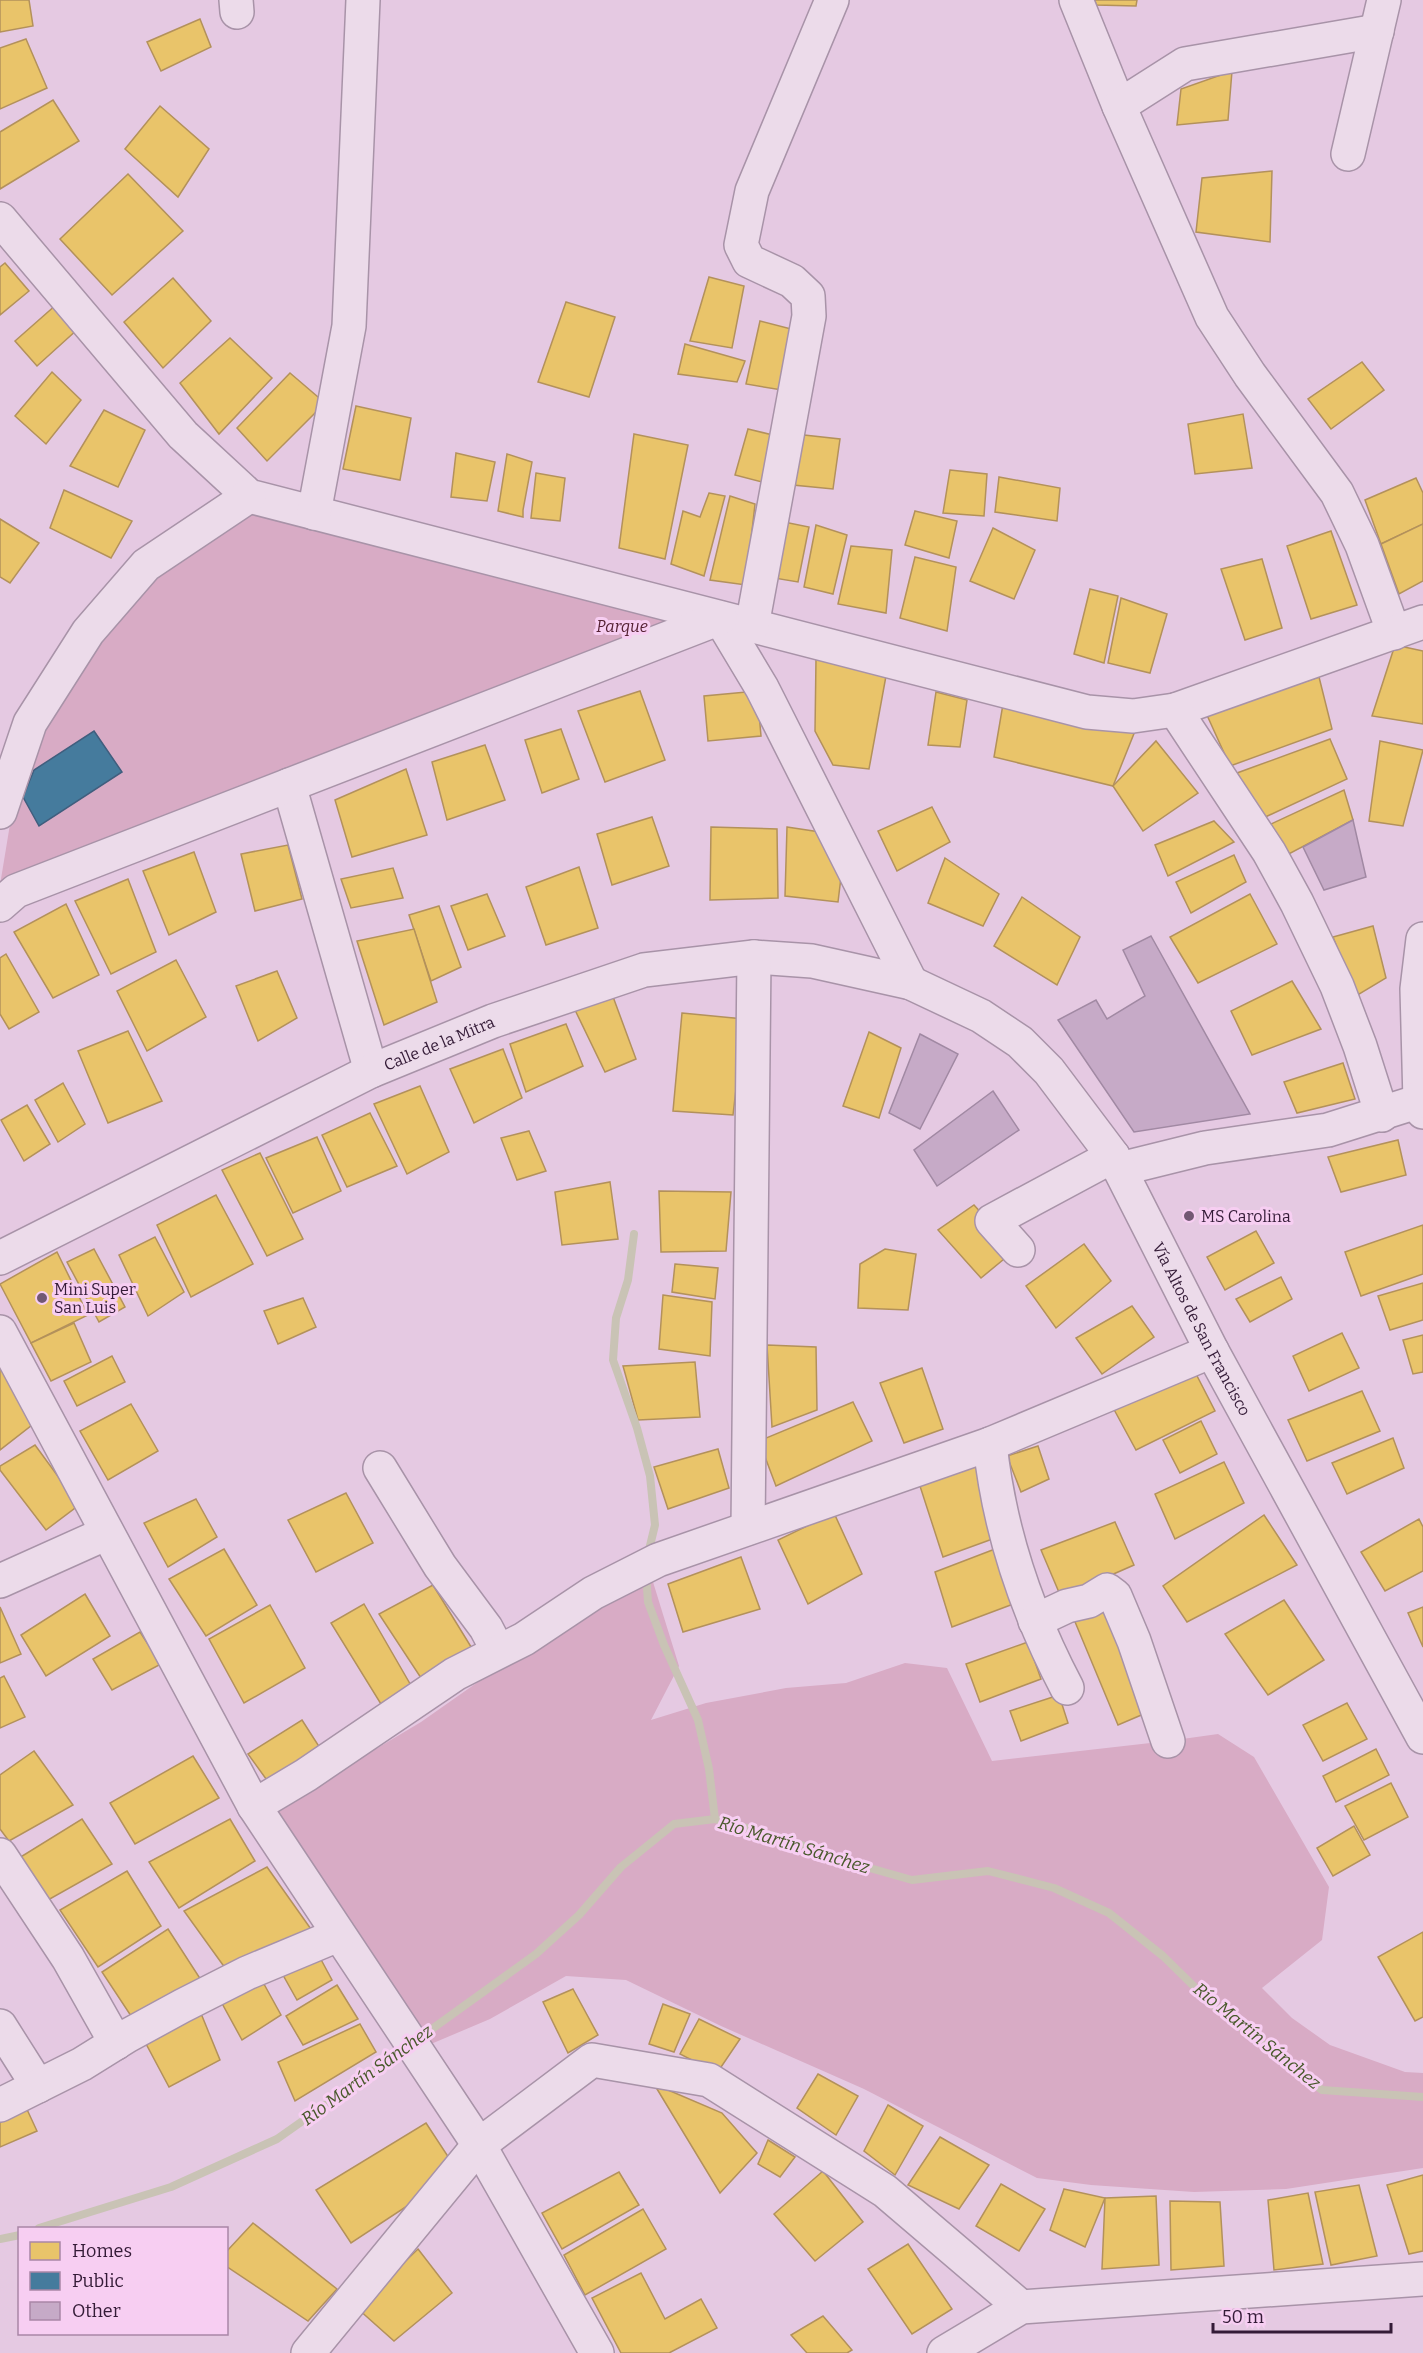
<svg xmlns="http://www.w3.org/2000/svg" width="1423" height="2353" viewBox="0 0 1423 2353" font-family="Bitter,serif">
  <style>
    .green { fill: #d8abc5 }
    .homes { fill: #e9c46a; stroke: #b3915b; stroke-width: 1.5 }
    .public { fill: #457b9d; stroke: #405e7e; stroke-width: 1.5 }
    .lines { fill: none; stroke-linecap: round; stroke-linejoin: round }
    .stream { stroke: #c9c3b5; stroke-width: 8 }
    .building { fill: #c6aac7; stroke: #a189a3; stroke-width: 1.5 }
    .minor-casing { stroke: #a893a8; stroke-width: 36 }
    .minor { stroke: #ecdbea; stroke-width: 33 }
    .poi-dot { fill: #725873; stroke: #f7cef2; stroke-width: 2 }
    .labels { text-anchor: middle; stroke-width: 6; stroke-linejoin: round; paint-order: stroke }
    .park-label { font-size: 16px; font-style: italic; fill: #552133; stroke: #f7cef2 }
    .street-label { font-size: 16px; fill: #341b37; stroke: #f7cef2 }
    .poi-label { font-size: 16px; fill: #341b37; stroke: #f7cef2; text-anchor: start }
    .water-label { font-size: 18px; font-style: italic; fill: #48582a; stroke: #f7cef2 }
  </style>
  <rect width="100%" height="100%" fill="#e5c9e2"/>
  <g class="green">
    <polygon points="252,508 688,623 0,885 13,806 65,687 153,573"/>
    <polygon points="653,1582 679,1666 651,1720 706,1703 786,1688 846,1683 905,1663 947,1668 992,1761 1168,1741 1218,1734 1254,1757 1329,1887 1322,1940 1262,1988 1292,2018 1330,2045 1405,2072 1423,2073 1423,2168 1286,2189 1194,2192 1091,2185 1037,2178 864,2089 721,2026 626,1980 566,1976 490,2019 431,2044 272,1811 421,1722 505,1663 586,1613"/>
  </g>
  <g class="homes">
    <polygon points="0,0 29,0 33,26 0,32"/>
    <polygon points="1095,0 1137,0 1136,6 1096,5"/>
    <polygon points="200,19 211,47 161,71 147,42"/>
    <polygon points="26,39 47,88 0,109 0,48"/>
    <polygon points="1232,71 1228,120 1177,125 1181,89"/>
    <polygon points="53,100 79,141 0,189 0,132"/>
    <polygon points="160,106 209,149 178,197 125,149"/>
    <polygon points="1272,171 1270,242 1196,232 1202,178"/>
    <polygon points="128,174 183,231 112,295 60,239"/>
    <polygon points="5,263 29,291 0,315 0,267"/>
    <polygon points="709,277 744,286 732,348 690,341"/>
    <polygon points="173,278 211,321 163,368 124,322"/>
    <polygon points="566,302 615,317 589,397 538,382"/>
    <polygon points="57,304 79,328 37,366 15,341"/>
    <polygon points="760,321 799,331 788,391 746,384"/>
    <polygon points="230,338 272,378 219,434 180,383"/>
    <polygon points="685,344 745,361 737,382 678,374"/>
    <polygon points="1362,362 1384,390 1331,429 1308,399"/>
    <polygon points="52,372 81,400 46,444 15,416"/>
    <polygon points="290,373 325,403 267,461 237,428"/>
    <polygon points="356,406 411,418 400,480 343,469"/>
    <polygon points="104,410 145,430 118,487 70,466"/>
    <polygon points="1243,414 1252,468 1195,474 1188,424"/>
    <polygon points="748,429 777,436 766,483 735,475"/>
    <polygon points="634,434 688,445 665,559 619,548"/>
    <polygon points="804,435 840,439 833,489 793,485"/>
    <polygon points="456,453 495,462 487,501 451,497"/>
    <polygon points="507,454 532,462 523,510 523,517 498,511"/>
    <polygon points="950,470 987,474 984,516 943,513"/>
    <polygon points="536,473 565,478 560,521 531,518"/>
    <polygon points="999,477 1060,488 1057,521 995,512"/>
    <polygon points="1416,478 1423,493 1423,524 1381,544 1365,500"/>
    <polygon points="64,490 132,521 111,558 50,528"/>
    <polygon points="709,493 725,496 704,576 671,564 683,511 700,517"/>
    <polygon points="730,496 755,504 746,585 710,580"/>
    <polygon points="915,511 957,521 949,558 905,545"/>
    <polygon points="0,519 39,543 10,583 0,577"/>
    <polygon points="784,522 809,527 798,582 768,577"/>
    <polygon points="1423,524 1423,581 1399,594 1381,544"/>
    <polygon points="816,525 847,535 833,594 804,587"/>
    <polygon points="993,528 1035,550 1014,599 970,581"/>
    <polygon points="1331,531 1357,605 1311,619 1287,546"/>
    <polygon points="851,546 892,550 886,613 838,604"/>
    <polygon points="915,557 956,567 947,631 900,618"/>
    <polygon points="1262,559 1282,628 1245,640 1221,569"/>
    <polygon points="1090,589 1118,596 1104,663 1074,654"/>
    <polygon points="1121,598 1167,614 1150,673 1108,663"/>
    <polygon points="1395,645 1423,651 1423,724 1372,716"/>
    <polygon points="816,659 886,676 869,769 833,765 815,731"/>
    <polygon points="1319,677 1332,729 1230,766 1206,713"/>
    <polygon points="640,691 665,760 605,782 578,711"/>
    <polygon points="757,691 761,736 708,741 704,696"/>
    <polygon points="936,692 967,700 960,747 928,745"/>
    <polygon points="1003,704 1137,726 1113,786 994,757"/>
    <polygon points="561,729 579,779 542,793 525,740"/>
    <polygon points="1330,739 1347,779 1261,819 1237,773"/>
    <polygon points="1156,741 1198,793 1143,831 1113,786"/>
    <polygon points="1380,741 1423,750 1403,826 1369,821"/>
    <polygon points="485,745 505,800 447,820 432,762"/>
    <polygon points="406,769 427,835 352,857 335,800"/>
    <polygon points="1344,790 1353,820 1285,856 1269,825"/>
    <polygon points="932,807 950,842 897,871 878,831"/>
    <polygon points="652,817 669,866 612,885 597,834"/>
    <polygon points="1214,821 1234,842 1168,876 1155,845"/>
    <polygon points="711,827 777,829 778,898 710,900"/>
    <polygon points="787,827 820,832 842,869 838,902 785,896"/>
    <polygon points="288,845 302,899 255,911 241,854"/>
    <polygon points="194,852 216,912 169,935 143,871"/>
    <polygon points="1234,855 1246,882 1191,913 1176,882"/>
    <polygon points="945,858 999,894 983,926 928,903"/>
    <polygon points="579,867 598,928 546,945 526,887"/>
    <polygon points="393,868 403,898 351,908 341,879"/>
    <polygon points="128,879 156,952 111,974 75,901"/>
    <polygon points="487,894 505,936 468,950 451,906"/>
    <polygon points="1250,894 1277,944 1198,983 1170,937"/>
    <polygon points="1022,897 1080,937 1057,985 994,946"/>
    <polygon points="66,904 99,975 53,998 14,932"/>
    <polygon points="439,906 461,967 431,981 409,915"/>
    <polygon points="1373,926 1386,978 1356,996 1333,937"/>
    <polygon points="414,929 437,1002 384,1025 357,941"/>
    <polygon points="6,954 39,1012 9,1029 0,1014 0,958"/>
    <polygon points="176,960 206,1017 147,1051 117,991"/>
    <polygon points="277,971 297,1018 258,1041 236,986"/>
    <polygon points="1292,981 1321,1029 1252,1055 1231,1011"/>
    <polygon points="612,994 636,1059 605,1072 575,1010"/>
    <polygon points="682,1013 744,1019 733,1115 673,1111"/>
    <polygon points="566,1024 583,1066 526,1092 510,1044"/>
    <polygon points="128,1031 162,1101 108,1123 78,1051"/>
    <polygon points="869,1032 901,1048 879,1118 843,1106"/>
    <polygon points="503,1049 522,1098 474,1123 450,1069"/>
    <polygon points="1343,1063 1355,1099 1297,1113 1284,1082"/>
    <polygon points="63,1083 85,1124 58,1142 35,1100"/>
    <polygon points="420,1086 449,1152 407,1174 374,1104"/>
    <polygon points="27,1105 50,1144 24,1161 1,1120"/>
    <polygon points="370,1113 397,1166 347,1187 322,1135"/>
    <polygon points="529,1131 546,1171 517,1180 501,1138"/>
    <polygon points="317,1137 341,1191 293,1213 266,1158"/>
    <polygon points="1398,1140 1406,1175 1341,1192 1328,1157"/>
    <polygon points="260,1153 303,1239 267,1256 222,1170"/>
    <polygon points="610,1182 618,1239 562,1245 555,1192"/>
    <polygon points="659,1191 731,1192 726,1251 661,1252"/>
    <polygon points="216,1195 253,1264 191,1297 157,1225"/>
    <polygon points="974,1205 1015,1250 981,1278 938,1230"/>
    <polygon points="1423,1225 1423,1274 1361,1296 1345,1252"/>
    <polygon points="1256,1231 1274,1263 1225,1290 1207,1257"/>
    <polygon points="155,1237 184,1292 148,1316 119,1255"/>
    <polygon points="1084,1244 1111,1281 1056,1328 1026,1286"/>
    <polygon points="94,1249 125,1307 99,1322 67,1262"/>
    <polygon points="885,1249 916,1254 908,1310 858,1308 860,1264"/>
    <polygon points="57,1252 88,1315 31,1343 0,1284"/>
    <polygon points="675,1264 718,1268 715,1299 672,1292"/>
    <polygon points="1281,1277 1292,1299 1250,1322 1236,1299"/>
    <polygon points="1423,1283 1423,1320 1390,1330 1378,1296"/>
    <polygon points="663,1295 712,1302 710,1356 659,1349"/>
    <polygon points="303,1298 316,1327 278,1344 264,1311"/>
    <polygon points="1132,1306 1154,1337 1102,1374 1076,1338"/>
    <polygon points="74,1323 91,1362 51,1381 31,1343"/>
    <polygon points="1342,1333 1359,1368 1309,1391 1293,1356"/>
    <polygon points="1423,1335 1423,1372 1413,1374 1403,1340"/>
    <polygon points="767,1345 816,1347 817,1410 772,1427"/>
    <polygon points="112,1356 125,1382 77,1406 64,1381"/>
    <polygon points="695,1362 700,1417 638,1420 623,1366"/>
    <polygon points="0,1367 32,1425 0,1450"/>
    <polygon points="922,1368 943,1429 904,1443 880,1383"/>
    <polygon points="1194,1370 1215,1411 1136,1450 1111,1404"/>
    <polygon points="1362,1391 1380,1431 1307,1461 1288,1420"/>
    <polygon points="853,1402 872,1441 776,1486 759,1441"/>
    <polygon points="131,1404 158,1451 108,1480 80,1431"/>
    <polygon points="1201,1421 1217,1454 1180,1473 1163,1440"/>
    <polygon points="1393,1438 1404,1468 1347,1494 1332,1463"/>
    <polygon points="35,1445 79,1505 46,1530 0,1470 0,1466"/>
    <polygon points="1038,1446 1049,1479 1021,1492 1007,1456"/>
    <polygon points="718,1449 729,1488 668,1509 654,1467"/>
    <polygon points="1224,1462 1244,1503 1175,1539 1155,1494"/>
    <polygon points="981,1465 998,1537 943,1557 919,1483"/>
    <polygon points="346,1493 373,1543 316,1572 288,1520"/>
    <polygon points="196,1499 217,1537 168,1567 144,1523"/>
    <polygon points="834,1513 862,1574 808,1604 778,1540"/>
    <polygon points="1264,1515 1297,1565 1187,1622 1163,1586"/>
    <polygon points="1419,1519 1423,1527 1423,1571 1385,1591 1361,1552"/>
    <polygon points="1115,1522 1134,1565 1061,1597 1041,1550"/>
    <polygon points="224,1549 257,1605 206,1636 169,1579"/>
    <polygon points="995,1549 1016,1603 952,1627 935,1572"/>
    <polygon points="741,1557 760,1609 683,1632 668,1584"/>
    <polygon points="433,1585 473,1650 423,1681 379,1614"/>
    <polygon points="85,1594 110,1636 46,1676 21,1635"/>
    <polygon points="1284,1600 1324,1660 1268,1695 1225,1634"/>
    <polygon points="364,1604 413,1689 384,1709 331,1623"/>
    <polygon points="270,1605 305,1668 244,1703 209,1639"/>
    <polygon points="1104,1606 1153,1710 1118,1725 1073,1617"/>
    <polygon points="0,1607 21,1654 0,1663"/>
    <polygon points="1423,1607 1423,1647 1408,1613"/>
    <polygon points="140,1632 161,1664 112,1690 93,1659"/>
    <polygon points="1028,1642 1041,1679 980,1702 966,1664"/>
    <polygon points="4,1676 25,1717 0,1728 0,1678"/>
    <polygon points="1059,1695 1068,1723 1021,1741 1010,1711"/>
    <polygon points="1347,1703 1367,1739 1323,1761 1303,1725"/>
    <polygon points="302,1720 320,1748 269,1783 248,1754"/>
    <polygon points="1376,1749 1389,1775 1336,1802 1323,1776"/>
    <polygon points="34,1751 73,1805 9,1841 0,1829 0,1775"/>
    <polygon points="193,1756 219,1798 135,1844 110,1803"/>
    <polygon points="1391,1783 1408,1817 1364,1840 1345,1806"/>
    <polygon points="82,1819 112,1864 48,1900 19,1858"/>
    <polygon points="230,1819 255,1861 179,1908 149,1862"/>
    <polygon points="1354,1826 1370,1855 1333,1876 1317,1848"/>
    <polygon points="267,1867 313,1932 228,1972 184,1911"/>
    <polygon points="127,1871 161,1926 98,1967 60,1910"/>
    <polygon points="168,1929 201,1980 135,2022 102,1972"/>
    <polygon points="1423,1932 1423,2017 1415,2021 1378,1957"/>
    <polygon points="318,1954 332,1980 297,2000 283,1975"/>
    <polygon points="259,1975 281,2015 242,2040 218,1996"/>
    <polygon points="337,1985 358,2019 303,2045 286,2016"/>
    <polygon points="573,1989 598,2035 568,2053 543,2002"/>
    <polygon points="663,2004 690,2014 674,2052 649,2044"/>
    <polygon points="200,2011 220,2060 169,2087 144,2040"/>
    <polygon points="699,2019 740,2039 717,2073 680,2054"/>
    <polygon points="360,2024 376,2052 295,2101 278,2062"/>
    <polygon points="818,2074 858,2096 836,2135 797,2108"/>
    <polygon points="654,2084 722,2113 757,2153 720,2193"/>
    <polygon points="24,2103 37,2131 0,2147 0,2113"/>
    <polygon points="888,2105 923,2126 895,2175 864,2151"/>
    <polygon points="426,2123 451,2161 435,2172 433,2189 351,2243 316,2190"/>
    <polygon points="940,2137 989,2165 959,2209 908,2185"/>
    <polygon points="768,2140 795,2157 780,2177 758,2164"/>
    <polygon points="823,2171 863,2222 815,2261 774,2214"/>
    <polygon points="619,2172 639,2205 562,2249 542,2213"/>
    <polygon points="1423,2175 1423,2251 1409,2254 1387,2185"/>
    <polygon points="1001,2184 1045,2209 1019,2251 976,2226"/>
    <polygon points="1359,2185 1377,2256 1331,2265 1315,2192"/>
    <polygon points="1064,2189 1105,2198 1085,2247 1050,2230"/>
    <polygon points="1308,2193 1323,2264 1274,2270 1268,2200"/>
    <polygon points="1156,2196 1159,2265 1102,2269 1105,2198"/>
    <polygon points="1170,2201 1220,2202 1224,2266 1171,2270"/>
    <polygon points="643,2209 666,2249 585,2295 564,2255"/>
    <polygon points="253,2223 337,2289 308,2321 226,2266 226,2252"/>
    <polygon points="908,2244 952,2309 912,2334 868,2269"/>
    <polygon points="418,2249 452,2293 394,2341 357,2308"/>
    <polygon points="641,2273 665,2319 701,2299 717,2328 669,2353 621,2353 592,2298"/>
    <polygon points="823,2316 852,2350 847,2353 807,2353 791,2335"/>
  </g>
  <polygon class="public" points="94,731 122,772 39,826 23,797 34,770"/>
  <g class="lines">
    <g class="stream">
      <polyline points="634,1234 628,1280 616,1318 613,1360 637,1428 650,1476 655,1525 648,1554"/>
      <polyline points="646,1574 648,1602 664,1645 698,1720 709,1769 715,1819"/>
      <polyline points="418,2039 536,1954 579,1915 621,1867 674,1824 715,1819 785,1839 845,1861 912,1880 988,1871 1054,1888 1109,1913 1163,1956 1215,2007 1322,2090 1423,2097"/>
      <polyline points="39,2228 171,2187 277,2139 406,2048"/>
      <polyline points="0,2239 20,2235"/>
    </g>
  </g>
  <g class="building">
    <polygon points="1353,820 1366,877 1324,890 1303,847"/>
    <polygon points="1151,936 1250,1114 1134,1132 1058,1020 1096,1000 1107,1019 1145,996 1123,950"/>
    <polygon points="920,1034 958,1054 920,1129 889,1113"/>
    <polygon points="993,1091 1019,1130 937,1186 914,1150"/>
  </g>
  <g class="lines">
    <defs>
      <g id="minor">
        <polyline points="236,0 237,12"/>
        <polyline points="1076,0 1119,106 1212,317 1250,375 1337,493 1362,545 1394,633"/>
        <polyline points="1119,106 1185,64 1377,31"/>
        <polyline points="1348,154 1384,0"/>
        <polyline points="0,219 183,435 249,496 1087,712 1133,716 1175,710 1423,622"/>
        <polyline points="314,513 349,326 363,0"/>
        <polyline points="720,618 762,688 911,983"/>
        <polyline points="752,626 809,316 808,296 792,281 749,261 741,245 752,191 832,0"/>
        <polyline points="1175,710 1269,852 1297,903 1337,986 1360,1046 1382,1115"/>
        <polyline points="289,785 371,1071"/>
        <polyline points="0,812 30,723 88,632 146,565 249,496"/>
        <polyline points="0,905 16,891 720,618"/>
        <polyline points="1423,939 1417,989 1420,1101 1423,1112"/>
        <polyline points="1120,1169 1205,1148 1328,1130 1420,1101 1423,1095"/>
        <polyline points="1018,1250 992,1221 1113,1156"/>
        <path id="s1" d="M0,1258L371,1071L493,1021L644,970L754,957L812,961L911,983L981,1016L1020,1042L1049,1071L1113,1156L1212,1351L1423,1737"/>
        <polyline points="0,1332 254,1806 479,2145 597,2353"/>
        <path d="M990,1444C999,1530 1027,1612 1067,1688"/>
        <polyline points="380,1468 440,1566 486,1628 498,1651"/>
        <polyline points="748,1528 754,957"/>
        <polyline points="0,1581 107,1533"/>
        <polyline points="1035,1621 1067,1606 1089,1601 1107,1590 1115,1596 1134,1641 1168,1741"/>
        <polyline points="254,1806 306,1775 455,1674 524,1639 593,1593 658,1560 990,1444 1212,1351"/>
        <polyline points="0,1855 68,1958 116,2043"/>
        <polyline points="0,2026 38,2086"/>
        <polyline points="0,2105 82,2064 127,2036 182,2006 247,1973 338,1935"/>
        <polyline points="308,2353 479,2145 592,2060 709,2080 885,2191 1021,2307"/>
        <polyline points="944,2353 1021,2307 1423,2279"/>
      </g>
    </defs>
    <use href="#minor" class="minor-casing"/>
    <use href="#minor" class="minor"/>
  </g>
  <g class="poi-dot">
    <circle cx="1189" cy="1216" r="6"/>
    <circle cx="42" cy="1298" r="6"/>
  </g>
  <g class="labels">
    <g class="park-label">
      <text x="622" y="632">Parque</text>
    </g>
    <g class="street-label">
      <text dy="6" stroke="none"><textPath href="#s1" startOffset="489">Calle de la Mitra</textPath></text>
      <text dy="6" stroke="none"><textPath href="#s1" startOffset="1443">Vía Altos de San Francisco</textPath></text>
    </g>
    <g class="poi-label">
      <text x="1201" y="1222">MS Carolina</text>
      <text x="54" y="1295">Mini Super<tspan x="54" dy="18">San Luis</tspan></text>
    </g>
    <g class="water-label">
      <text transform="translate(794 1845) rotate(17)" y="6">Río Martín Sánchez</text>
      <text transform="translate(1257 2036) rotate(39)" y="6">Río Martín Sánchez</text>
      <text transform="translate(367 2075) rotate(-36)" y="6">Río Martín Sánchez</text>
    </g>
  </g>
  <rect x="18" y="2227" width="210" height="108" fill="#f7cef2" stroke="#a986a7" stroke-width="1.5"/>
  <rect x="30" y="2242" width="30" height="18" fill="#e9c46a" stroke="#a986a7" stroke-width="1.5"/>
  <text x="72" y="2257" font-size="18" fill="#341b37">Homes</text>
  <rect x="30" y="2272" width="30" height="18" fill="#457b9d" stroke="#a986a7" stroke-width="1.5"/>
  <text x="72" y="2287" font-size="18" fill="#341b37">Public</text>
  <rect x="30" y="2302" width="30" height="18" fill="#c6aac7" stroke="#a986a7" stroke-width="1.5"/>
  <text x="72" y="2317" font-size="18" fill="#341b37">Other</text>
  <path d="M1213 2323v9h178v-9" fill="none" stroke="#341b37" stroke-width="3"/>
  <text x="1222" y="2323" font-size="18" fill="#341b37" stroke="#f7cef2" stroke-width="4.5" paint-order="stroke">50 m</text>
</svg>
